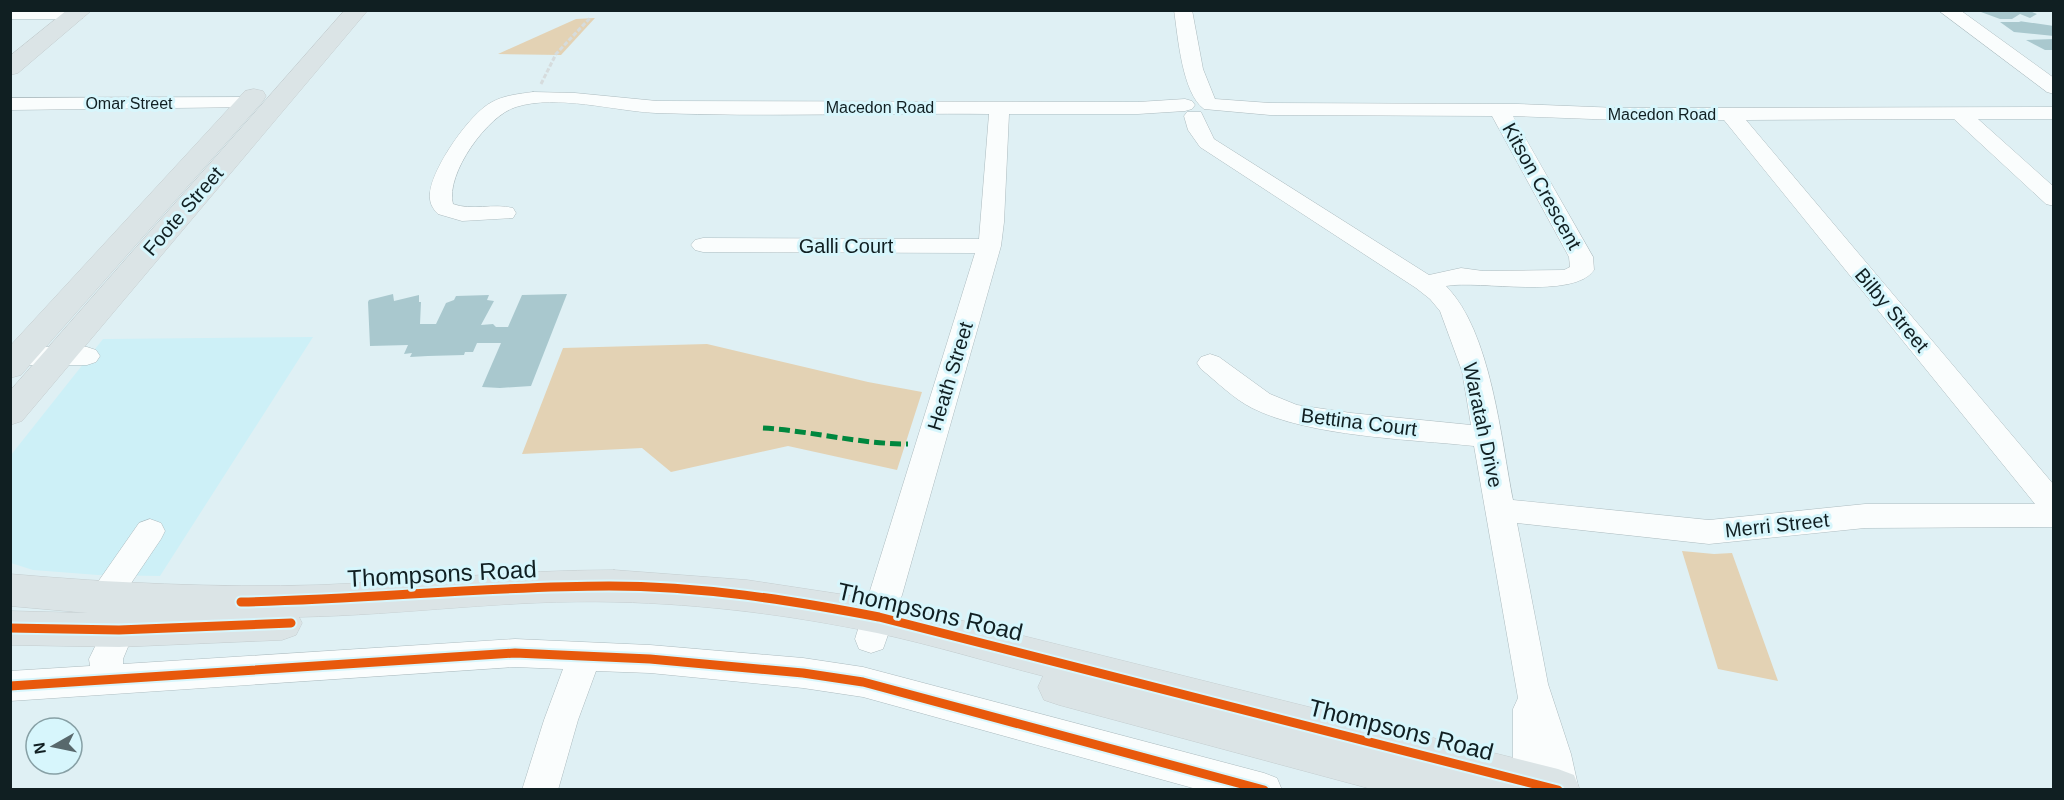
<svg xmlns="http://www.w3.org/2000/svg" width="2064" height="800" viewBox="0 0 2064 800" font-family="Arial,sans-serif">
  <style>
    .built { fill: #cdf0f7 }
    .green { fill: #e3d2b4 }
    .building { fill: #a9c8ce }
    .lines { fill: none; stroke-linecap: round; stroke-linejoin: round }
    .minor-casing { stroke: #acbbbf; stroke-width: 1 }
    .major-casing { stroke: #c4cdcf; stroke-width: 1 }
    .path { stroke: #d6dcdd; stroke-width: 3; stroke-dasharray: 4.5 2; stroke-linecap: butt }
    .minor { fill: #fafdfd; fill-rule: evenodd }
    .major { fill: #dbe4e6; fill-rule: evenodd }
    .quiet { stroke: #00873e; stroke-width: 5; stroke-dasharray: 11 5; stroke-linecap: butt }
    .cycleway-casing { stroke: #d7f6fc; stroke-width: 13 }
    .cycleway { stroke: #e8590c; stroke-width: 9 }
    .labels { text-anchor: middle; stroke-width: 6; stroke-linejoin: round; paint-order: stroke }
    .far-street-label { font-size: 16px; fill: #101f22; stroke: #d7f6fc }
    .street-label { font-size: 20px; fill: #101f22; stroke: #d7f6fc }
    .near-street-label { font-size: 24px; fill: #101f22; stroke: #d7f6fc }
  </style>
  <rect width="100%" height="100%" fill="#dff0f4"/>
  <polygon class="built" points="313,337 160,576 98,575 33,570 11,563 11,455 103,339"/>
  <g class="green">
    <polygon points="595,18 561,55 498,54 576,19"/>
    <polygon points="707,344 868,382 922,392 897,470 788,446 671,472 642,448 522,454 563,348"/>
    <polygon points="1682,551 1714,554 1732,553 1778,681 1718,669"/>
  </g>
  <g class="building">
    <polygon points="1985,10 2027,10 2037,14 2030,18 2020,14 2012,19 2000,19 1981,12"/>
    <polygon points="2019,21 2054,26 2054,36 2014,32 2000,22 2021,22"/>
    <polygon points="2054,39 2054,50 2045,50 2026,40"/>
    <polygon points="393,294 394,301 419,295 419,302 421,302 420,324 436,324 446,303 454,300 456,296 489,295 487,300 494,301 481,325 493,324 496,327 508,327 522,295 567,294 531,386 500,388 482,387 501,343 477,343 473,352 465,352 464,355 428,356 410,357 412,353 404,354 408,345 370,346 368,302 369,300"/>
  </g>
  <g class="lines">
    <defs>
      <g id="minor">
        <polygon points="10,10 84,10 86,14 83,18 77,19 10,19"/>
        <path d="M1174,10H1192L1203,69L1215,99L1270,103L1518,104L1619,108L2054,107V119H1978L2054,187V206L2046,204L1954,119L1746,120L2054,485V527L1865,528L1709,544L1517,523L1548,684L1571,754L1579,790H1513V709L1518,698L1474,446C1409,439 1310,437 1252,408C1234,399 1217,382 1201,369L1197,363L1201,357L1210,354L1219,357L1270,394L1297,405L1351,413L1471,425L1462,371L1440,311L1430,299L1416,288L1200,147L1188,130L1184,116L1187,112H1201L1214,139L1429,275L1461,268L1483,271L1564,270L1570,267L1569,257L1492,116L1270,115L1204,109C1182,93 1178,37 1174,10ZM1513,116L1619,120H1724L2035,504H1865L1709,520L1513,500C1501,439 1491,331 1446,286C1480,280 1574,300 1594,270L1593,257Z"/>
        <polygon points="1938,10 1960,10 2054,78 2054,94 2047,92"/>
        <path d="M533,92L575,93L657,101L1138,102L1185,99L1192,101L1195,105L1192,109L1185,111L1138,114H1009L1004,222L1001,246L902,595L883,649L871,653L859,649L855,639L975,253L703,252L695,250L691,245L695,240L703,238L979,239L989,114C878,113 767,117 656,113C614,111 557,94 516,107C488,115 445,174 453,204C472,211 493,203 513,208L516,213L513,218L462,221L438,214C432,208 429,202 430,193C432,168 470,113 492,102C505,95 519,94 533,92Z"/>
        <polygon points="247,97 254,99 257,103 254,107 10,110 10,98"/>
        <polygon points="21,347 87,347 96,350 100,356 96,362 87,365 21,365 12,362 10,352"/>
        <polygon points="150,519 161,523 165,531 161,539 115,607 104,611 93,607 88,598 93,589 139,523"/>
        <polygon points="119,616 130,620 135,630 123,659 123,664 515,639 650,645 803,658 863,667 1264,773 1277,778 1282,790 1200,790 863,697 803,688 650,673 596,671 578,720 558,790 522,790 544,720 563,669 515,667 10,701 10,671 90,666 89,659 108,620"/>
      </g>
      <g id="major">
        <polygon points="67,10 92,10 18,73 10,75 10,56"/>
        <polygon points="345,10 368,10 22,421 10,425 10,391"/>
        <polygon points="254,89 263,91 266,96 263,101 21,375 10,378 10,346 245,91"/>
        <path d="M614,570L747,580L879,600L1558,769L1574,775L1580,790H1375L1059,705L1044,700L1038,687L1043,676C988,662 933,645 877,633C791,615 703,604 616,602C510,599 405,615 299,617L302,623L296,635L282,640L119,647L10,645V611L88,613L10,606V574C113,583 216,588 319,585C418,581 515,570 614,570Z"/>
      </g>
    </defs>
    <use href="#minor" class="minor-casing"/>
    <use href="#major" class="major-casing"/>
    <polyline class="path" points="541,84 556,54 590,18"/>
    <use href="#minor" class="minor"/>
    <use href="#major" class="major"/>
    <path class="quiet" d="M763,428C812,431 859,444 908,444"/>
    <defs>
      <g id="cycleway">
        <path d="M241,602C364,600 486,586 609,586C700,586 790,600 879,617L1558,790"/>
        <polyline points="10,628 119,630 291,623"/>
        <polyline points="10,686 515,653 650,659 803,673 863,682 1264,790"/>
      </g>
    </defs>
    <use href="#cycleway" class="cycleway-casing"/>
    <use href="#cycleway" class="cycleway"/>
  </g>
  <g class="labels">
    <g class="far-street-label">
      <text x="129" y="109">Omar Street</text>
      <text x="880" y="113">Macedon Road</text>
      <text x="1662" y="120">Macedon Road</text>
    </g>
    <g class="street-label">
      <text transform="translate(1542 186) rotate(61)" y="7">Kitson Crescent</text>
      <text transform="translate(183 211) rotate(-49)" y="7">Foote Street</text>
      <text x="846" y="253">Galli Court</text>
      <text transform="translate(1892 310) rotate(50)" y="7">Bilby Street</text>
      <text transform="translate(950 376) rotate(-73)" y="7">Heath Street</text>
      <text transform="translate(1359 422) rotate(7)" y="7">Bettina Court</text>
      <text transform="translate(1483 425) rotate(78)" y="7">Waratah Drive</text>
      <text transform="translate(1777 525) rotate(-6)" y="7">Merri Street</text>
    </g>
    <g class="near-street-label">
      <text transform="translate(442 574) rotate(-3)" y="8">Thompsons Road</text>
      <text transform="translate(930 612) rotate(13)" y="8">Thompsons Road</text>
      <text transform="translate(1401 730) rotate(14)" y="8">Thompsons Road</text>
    </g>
  </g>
  <rect width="2064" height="800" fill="none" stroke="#101f22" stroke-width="24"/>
  <g transform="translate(54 746) rotate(261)"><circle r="28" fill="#d7f6fc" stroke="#87a0a5" stroke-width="1.5"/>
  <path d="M0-4.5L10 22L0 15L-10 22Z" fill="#58686c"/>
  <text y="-9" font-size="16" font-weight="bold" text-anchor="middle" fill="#101f22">N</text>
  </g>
</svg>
